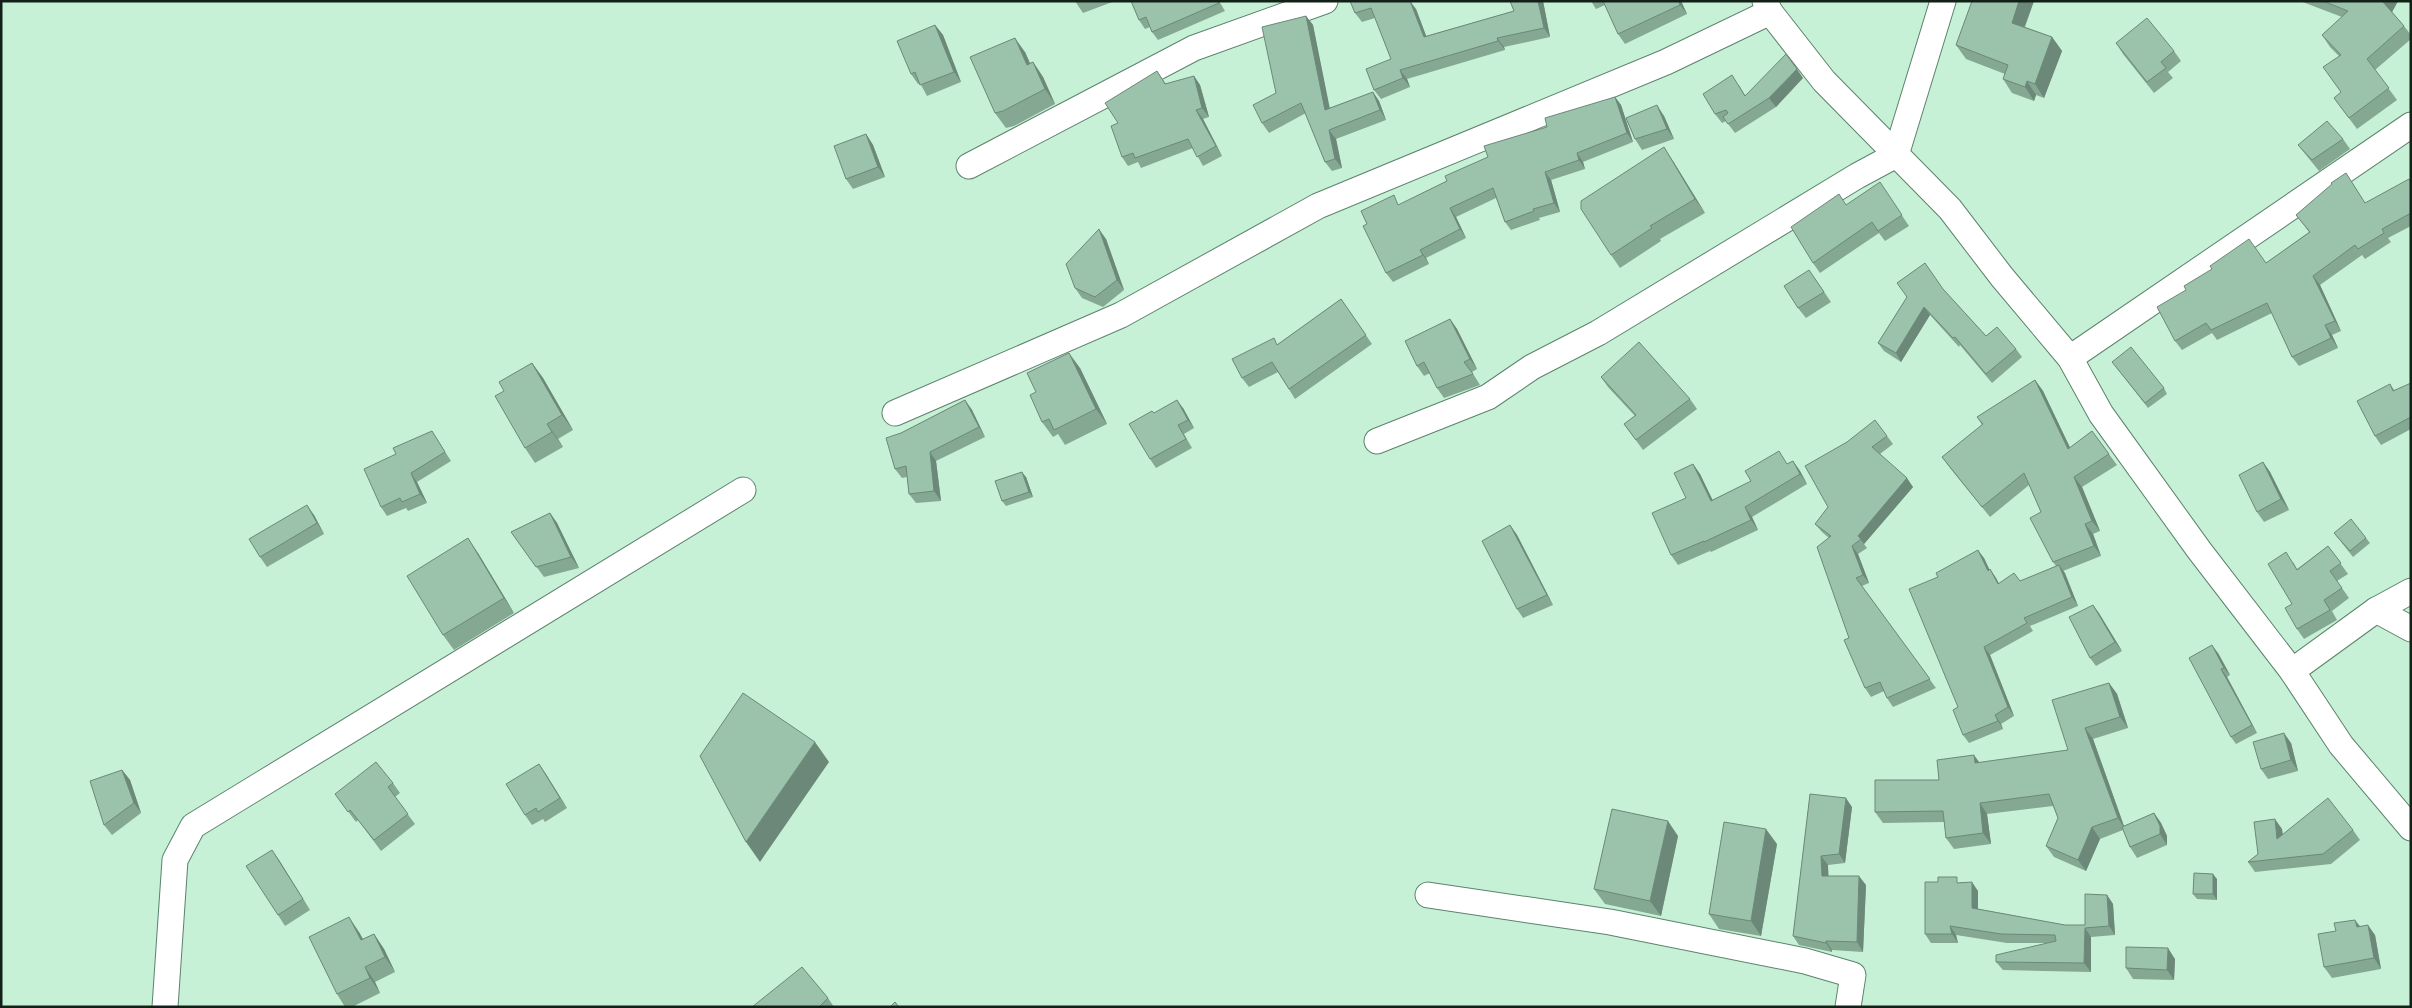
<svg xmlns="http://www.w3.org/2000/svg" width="2412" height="1008" viewBox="0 0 2412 1008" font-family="'Open Sans',sans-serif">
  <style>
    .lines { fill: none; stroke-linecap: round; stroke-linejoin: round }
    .minor-casing { stroke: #5c836c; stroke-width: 27 }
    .minor { stroke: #fff; stroke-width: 25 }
    .wall { fill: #85a893 }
    .shaded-wall { fill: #6c8878 }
    .building { fill: #9bc3ab; stroke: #6c8878 }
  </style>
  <rect width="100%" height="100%" fill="#c7f1d7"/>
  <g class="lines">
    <defs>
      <g id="minor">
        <polyline points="1765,1 1770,12 1824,81 1950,209 2002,277 2070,358 2101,414 2199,550 2292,671 2341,745 2411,828"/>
        <polyline points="969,166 1194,48 1325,1"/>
        <polyline points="2070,358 2411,125"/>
        <polyline points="895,413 1121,315 1318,206 1666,62 1770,12"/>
        <polyline points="1377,441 1488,397 1532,367 1598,333 1857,176 1896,155 1943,1"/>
        <polyline points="2376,610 2411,629"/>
        <polyline points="2292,671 2376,610 2411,591"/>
        <polyline points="1428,895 1610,922 1805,961 1853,975 1848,1007"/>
        <polyline points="165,1007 175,860 193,826 743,490"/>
      </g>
    </defs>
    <use href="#minor" class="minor-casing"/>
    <use href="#minor" class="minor"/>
  </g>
  <g class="wall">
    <polygon points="1075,1 1115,1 1083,13"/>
    <polygon points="1131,1 1219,1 1225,11 1158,40 1152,32 1150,27 1145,29 1139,20"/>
    <polygon points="1350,1 1416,9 1426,36 1514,11 1510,1 1543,1 1550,37 1504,47 1505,50 1407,79 1410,87 1381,99 1374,90 1391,59 1375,18 1362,22 1355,13"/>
    <polygon points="1591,1 1681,1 1687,14 1625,44 1618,34 1605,5 1596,9"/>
    <polygon points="1972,1 2034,1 2025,27 2052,37 2062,51 2044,98 2036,95 2034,101 2012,93 2003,79 2005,74 1966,59 1956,45"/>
    <polygon points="2300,1 2398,1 2392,12 2404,26 2411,35 2411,39 2375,70 2397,100 2357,129 2334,98 2341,93 2339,56 2330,47 2322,35 2342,17"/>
    <polygon points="1306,16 1313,25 1329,108 1373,92 1379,101 1386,120 1336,139 1342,168 1332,171 1325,162 1306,113 1269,133 1262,123 1276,93"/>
    <polygon points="935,25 943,35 961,82 927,96 920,83 918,84 911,74"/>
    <polygon points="2116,43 2174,51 2181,61 2168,72 2173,78 2154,93 2123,54"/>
    <polygon points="1025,52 1030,63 1033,62 1043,77 1055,104 1014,126 1006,128 995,113"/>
    <polygon points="1157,71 1166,84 1194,76 1200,85 1209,117 1203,119 1222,156 1203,166 1193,148 1141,168 1138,162 1128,166 1122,157 1118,123"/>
    <polygon points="1803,78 1776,107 1735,133 1726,121 1722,123 1715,114 1739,85 1745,95"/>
    <polygon points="1615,97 1621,105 1633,142 1583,162 1585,169 1551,180 1560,212 1539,218 1540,220 1511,230 1505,222 1496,198 1456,217 1466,238 1426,258 1429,264 1393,282 1386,273 1367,224 1400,205 1447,181 1488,157 1547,127"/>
    <polygon points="1664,116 1674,139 1642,150 1635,139"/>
    <polygon points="866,134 873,145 885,177 853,189 846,179"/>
    <polygon points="2343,139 2350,149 2319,171 2306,155 2298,145"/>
    <polygon points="1673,161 1705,213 1660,239 1661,241 1620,268 1611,255"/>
    <polygon points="2346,173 2365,203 2411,182 2411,226 2388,238 2391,242 2365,259 2362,255 2320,285 2341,331 2332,335 2338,348 2299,366 2292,357 2272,313 2217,340 2212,333 2182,350 2175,341 2186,290 2266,263 2309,232 2296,215"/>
    <polygon points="1887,193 1909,226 1885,241 1879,233 1820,273 1813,263 1847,205"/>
    <polygon points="1106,239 1124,290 1103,307 1082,298 1075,288"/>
    <polygon points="1816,280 1831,302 1806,318 1798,308"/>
    <polygon points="1943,289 1986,336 2016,349 2022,357 1992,383 1960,345 1959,347 1930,315 1901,362 1884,351 1878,343 1907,297"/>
    <polygon points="1341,299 1372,344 1295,399 1278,372 1249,387 1242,378 1278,344"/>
    <polygon points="1450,319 1457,329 1477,369 1472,372 1480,385 1444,398 1437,388 1430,373 1424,376 1417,366"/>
    <polygon points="532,363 543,378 573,430 558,439 563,447 535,463 525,448 504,391"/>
    <polygon points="2116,367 2164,388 2167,394 2148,408"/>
    <polygon points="1080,368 1107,424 1065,445 1058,434 1053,437 1042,422 1036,392"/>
    <polygon points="1601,377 1690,399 1697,409 1643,450 1624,424 1635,416 1608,387"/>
    <polygon points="2035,380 2043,391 2070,448 2092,431 2117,465 2082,487 2100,531 2093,534 2101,556 2063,571 2078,606 2030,626 2033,631 1990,655 2014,716 2001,724 2003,729 1969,743 1963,735 1958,707 1984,558 1989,570 1990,569 1996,578 1999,584 2020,581 2056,566 2053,562 2041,512 2029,485 1990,517 1950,468 1942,457 1982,425 1977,417"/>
    <polygon points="2411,383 2411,429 2381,445 2375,436 2390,384 2395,391"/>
    <polygon points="965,400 972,410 985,437 936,461 941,501 916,503 909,494 907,477 902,478 895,469 901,433"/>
    <polygon points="1183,408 1194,428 1184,434 1192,448 1156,468 1150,459 1154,413"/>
    <polygon points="432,431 451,461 417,482 427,503 408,511 406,508 387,516 381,507 396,454"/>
    <polygon points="1887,436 1893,444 1880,454 1913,487 1864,544 1867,548 1858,554 1869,583 1862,586 1936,688 1893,707 1887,698 1884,691 1871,697 1865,688 1849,638 1829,538 1822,532 1815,524 1828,507 1847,442"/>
    <polygon points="1793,461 1800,471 1807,484 1752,517 1758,530 1711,552 1710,551 1678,565 1671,555 1686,498 1693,464 1700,474 1712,500"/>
    <polygon points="2263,462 2270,472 2289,510 2264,522 2257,512"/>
    <polygon points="1026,477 1033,497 1006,506 1002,501"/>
    <polygon points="550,513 557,523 579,568 544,577 511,532"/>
    <polygon points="314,515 324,534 267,567 260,557"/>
    <polygon points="1510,525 1517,535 1553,605 1523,618 1517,609"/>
    <polygon points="2334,533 2366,538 2370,543 2353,557"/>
    <polygon points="2328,546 2348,574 2337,581 2349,598 2332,611 2337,620 2304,639 2297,629 2292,604 2293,562 2297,569"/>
    <polygon points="478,553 514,613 454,650 443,635"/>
    <polygon points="2093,605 2122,651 2096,666 2090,658"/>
    <polygon points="2218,653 2230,675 2227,677 2257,733 2236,744 2231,737"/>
    <polygon points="2109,683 2117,694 2128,728 2093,739 2124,826 2154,813 2161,823 2167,836 2167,845 2137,858 2130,847 2123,830 2100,839 2086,871 2054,857 2046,846 2058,818 2053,806 1987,814 1991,844 1954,849 1946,838 1944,822 1883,823 1875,812 1979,763 2068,750"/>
    <polygon points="2291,743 2298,771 2268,779 2261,769"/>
    <polygon points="539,764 567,808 545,822 543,819 532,825 525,815"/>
    <polygon points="122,770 130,780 141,813 112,835 104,825"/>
    <polygon points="393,783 400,793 395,797 415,824 381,851 358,820 356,822 335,794"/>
    <polygon points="1810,794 1852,807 1845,863 1828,865 1828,876 1866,885 1863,952 1832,950 1832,952 1799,945 1793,936"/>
    <polygon points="2282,829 2283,835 2353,830 2360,840 2331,864 2255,872 2248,862 2258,854"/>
    <polygon points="1678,836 1661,916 1605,904 1594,889"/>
    <polygon points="1777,844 1761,936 1719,929 1709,914"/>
    <polygon points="279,860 310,910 285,926 278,915"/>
    <polygon points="2217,879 2217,900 2197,899 2193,894"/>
    <polygon points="1961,882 1978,891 1978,909 2065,925 2085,925 2107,895 2113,904 2115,935 2091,937 2091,972 2003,970 1996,962 2046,943 2007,943 1956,935 1958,943 1931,943 1925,934"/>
    <polygon points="2360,926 2375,935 2381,969 2332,978 2324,967"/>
    <polygon points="359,932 363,939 374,934 384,949 395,972 375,982 380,993 352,1007 345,1007 337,994"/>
    <polygon points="2175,959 2174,980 2133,979 2126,968"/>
    <polygon points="828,998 834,1007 752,1007"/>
  </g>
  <g class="shaded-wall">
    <polygon points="1407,1 1410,1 1416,9 1430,46 1424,37"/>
    <polygon points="1538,1 1543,1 1550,37 1544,28"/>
    <polygon points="1679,1 1681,1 1687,14 1680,5"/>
    <polygon points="2019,1 2034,1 2021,36 2012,23"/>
    <polygon points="2384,1 2398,1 2391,14 2383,2"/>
    <polygon points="1306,16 1313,25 1332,119 1325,110"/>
    <polygon points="935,25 943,35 961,82 954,72"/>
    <polygon points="2052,37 2062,51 2044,98 2035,84"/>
    <polygon points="1015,38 1025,52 1037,80 1027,65"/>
    <polygon points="1497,38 1504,47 1505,50 1498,41"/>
    <polygon points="1033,62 1043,77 1055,104 1045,89"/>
    <polygon points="1797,69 1803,78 1776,107 1769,98"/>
    <polygon points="1400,70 1407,79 1410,87 1403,78"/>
    <polygon points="1194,76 1200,85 1209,117 1202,108"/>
    <polygon points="2027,81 2036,95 2034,101 2025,87"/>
    <polygon points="1373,92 1379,101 1386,120 1380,110"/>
    <polygon points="1615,97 1621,105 1633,142 1627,133"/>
    <polygon points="1657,105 1664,116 1674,139 1667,129"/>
    <polygon points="1196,110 1203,119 1222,156 1216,146"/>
    <polygon points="1329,130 1336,139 1342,168 1335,159"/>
    <polygon points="866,134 873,145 885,177 878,167"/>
    <polygon points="1664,147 1673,161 1705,213 1695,199"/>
    <polygon points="1577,153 1583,162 1585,169 1579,160"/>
    <polygon points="1545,172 1551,180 1560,212 1554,203"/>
    <polygon points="1450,208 1456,217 1466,238 1460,229"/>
    <polygon points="1099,229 1106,239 1124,290 1117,280"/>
    <polygon points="1420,250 1426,258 1429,264 1423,255"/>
    <polygon points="2313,276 2320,285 2341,331 2335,321"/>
    <polygon points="1924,307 1930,315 1901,362 1896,353"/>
    <polygon points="1450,319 1457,329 1477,369 1470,359"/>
    <polygon points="2325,325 2332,335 2338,348 2331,338"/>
    <polygon points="1069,353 1080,368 1107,424 1096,409"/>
    <polygon points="532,363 543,378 573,430 562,415"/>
    <polygon points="2035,380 2043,391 2076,460 2068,449"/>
    <polygon points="965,400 972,410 985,437 979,427"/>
    <polygon points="1177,400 1183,408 1194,428 1188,420"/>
    <polygon points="547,424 558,439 563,447 552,432"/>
    <polygon points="930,452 936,461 941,501 934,491"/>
    <polygon points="1793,461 1800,471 1807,484 1800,474"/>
    <polygon points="2263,462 2270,472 2289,510 2281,499"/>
    <polygon points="1693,464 1700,474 1718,511 1711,501"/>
    <polygon points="1022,472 1026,477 1033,497 1029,492"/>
    <polygon points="411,473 417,482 427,503 420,494"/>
    <polygon points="2074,477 2082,487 2100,531 2092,521"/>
    <polygon points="1907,478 1913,487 1864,544 1858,536"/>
    <polygon points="307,505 314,515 324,534 317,523"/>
    <polygon points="1745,507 1752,517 1758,530 1751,520"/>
    <polygon points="550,513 557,523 579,568 571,557"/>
    <polygon points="2085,524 2093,534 2101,556 2094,546"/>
    <polygon points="1510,525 1517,535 1553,605 1547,595"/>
    <polygon points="468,538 478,553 514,613 504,598"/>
    <polygon points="1852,546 1858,554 1869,583 1863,575"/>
    <polygon points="1978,550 1984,558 1994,579 1988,571"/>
    <polygon points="2059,565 2065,573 2078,606 2072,597"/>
    <polygon points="1990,569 1996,578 2004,593 1998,584"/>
    <polygon points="2093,605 2099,613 2122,651 2115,642"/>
    <polygon points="2212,645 2218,653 2230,675 2224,668"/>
    <polygon points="1984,647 1990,655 2014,716 2008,707"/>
    <polygon points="2221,669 2227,677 2257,733 2252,725"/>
    <polygon points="2109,683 2117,694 2128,728 2120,717"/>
    <polygon points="1995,715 2001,724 2003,729 1998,721"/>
    <polygon points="2085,728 2093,739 2125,829 2118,818"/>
    <polygon points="2284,733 2291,743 2298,771 2291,760"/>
    <polygon points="815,742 829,762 760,862 746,842"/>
    <polygon points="1974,755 1982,766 1975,763"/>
    <polygon points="539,764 546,774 567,808 560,798"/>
    <polygon points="122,770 130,780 141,813 134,803"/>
    <polygon points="1846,798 1852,807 1845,863 1839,854"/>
    <polygon points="1980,803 1987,814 1991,844 1983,833"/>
    <polygon points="2154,813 2161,823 2167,836 2167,845 2160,834"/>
    <polygon points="2275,819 2282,829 2284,849 2277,839"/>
    <polygon points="1668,821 1678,836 1661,916 1650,901"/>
    <polygon points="2092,827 2100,839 2086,871 2078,860"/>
    <polygon points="1766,829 1777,844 1761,936 1751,921"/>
    <polygon points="272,850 279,860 310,910 303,899"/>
    <polygon points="1821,856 1828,865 1829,885 1822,876"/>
    <polygon points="2213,874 2217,879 2217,900 2213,894"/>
    <polygon points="1859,876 1866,885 1863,952 1857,942"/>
    <polygon points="1972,882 1978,891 1978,917 1972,908"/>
    <polygon points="2107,895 2113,904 2115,935 2109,926"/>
    <polygon points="349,917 359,932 371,955 361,940"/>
    <polygon points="2355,920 2363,930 2357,927"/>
    <polygon points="2368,925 2375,935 2381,969 2374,958"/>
    <polygon points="1950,926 1956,935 1958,943 1952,934"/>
    <polygon points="2085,928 2091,937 2091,972 2084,963"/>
    <polygon points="374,934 384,949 395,972 385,957"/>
    <polygon points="1826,941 1832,950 1832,952 1826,943"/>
    <polygon points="2168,948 2175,959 2174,980 2167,970"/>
    <polygon points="365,967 375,982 380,993 370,978"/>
  </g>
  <g class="building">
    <polygon points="1131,1 1218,1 1219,3 1152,32 1146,17 1139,20"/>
    <polygon points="1350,1 1410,1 1424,37 1514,11 1510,1 1538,1 1544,28 1497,38 1498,41 1400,70 1403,78 1374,90 1366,69 1391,59 1371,8 1355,13"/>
    <polygon points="1603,1 1679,1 1680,5 1618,34"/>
    <polygon points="1972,1 2019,1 2012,23 2052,37 2035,84 2027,81 2025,87 2003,79 2008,65 1956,45"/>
    <polygon points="2323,1 2384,1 2383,2 2404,26 2367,59 2389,88 2349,118 2334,98 2341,92 2323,67 2341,55 2322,35 2348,11"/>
    <polygon points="1306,16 1325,110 1373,92 1380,110 1329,130 1335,159 1325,162 1301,103 1262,123 1253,105 1276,93 1262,27"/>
    <polygon points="2147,18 2174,51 2161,62 2166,68 2147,82 2116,43"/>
    <polygon points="935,25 954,72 920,85 915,72 911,74 897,41"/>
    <polygon points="1015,38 1027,65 1033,62 1045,89 1003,111 995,113 970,57"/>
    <polygon points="1786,54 1797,69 1769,98 1728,124 1723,117 1728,113 1726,110 1715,114 1703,94 1732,75 1745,96"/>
    <polygon points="1157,71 1165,84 1194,76 1202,108 1196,110 1216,146 1197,157 1188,139 1135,158 1133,153 1122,157 1111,126 1118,123 1105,103"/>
    <polygon points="1615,97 1627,133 1577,153 1579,160 1545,172 1554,203 1533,209 1534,211 1505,222 1493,188 1450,208 1460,229 1420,250 1423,255 1386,273 1363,226 1367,224 1361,211 1394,195 1398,205 1447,181 1445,176 1488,157 1484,146 1547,127 1545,118"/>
    <polygon points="1657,105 1667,129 1635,139 1626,118"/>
    <polygon points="2327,121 2343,139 2312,160 2298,145"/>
    <polygon points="866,134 878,167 846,179 834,146"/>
    <polygon points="1664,147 1695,199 1650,226 1652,228 1611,255 1581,209 1581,201"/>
    <polygon points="2346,173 2365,203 2409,179 2411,183 2411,213 2382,229 2384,233 2358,249 2355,245 2313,276 2335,321 2325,325 2331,338 2292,357 2267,303 2211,330 2206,323 2175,341 2157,307 2186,290 2184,286 2212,269 2210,266 2249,239 2266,263 2310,232 2296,215 2332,184 2331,183"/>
    <polygon points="1880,182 1902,215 1878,231 1872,222 1813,263 1791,227 1839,194 1846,205"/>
    <polygon points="1099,229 1117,280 1095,297 1075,288 1066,264"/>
    <polygon points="1925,263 1943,289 1986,336 1997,327 2016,349 1986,374 1955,337 1953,338 1924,307 1896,353 1878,343 1907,297 1897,283"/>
    <polygon points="1809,270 1824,292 1798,308 1784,286"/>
    <polygon points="1341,299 1366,335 1289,389 1272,362 1242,378 1232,359 1274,338 1277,345"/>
    <polygon points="1450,319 1470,359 1464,362 1473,374 1437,388 1424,362 1417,366 1405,341"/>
    <polygon points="1639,342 1690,399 1636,440 1624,424 1636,415 1601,377"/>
    <polygon points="2131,347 2164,388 2145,403 2112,362"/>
    <polygon points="1069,353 1096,409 1054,430 1049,419 1042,422 1030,395 1036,392 1027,373"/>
    <polygon points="532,363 562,415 547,424 552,432 525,448 495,396 504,391 499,382"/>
    <polygon points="2035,380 2068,449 2092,431 2109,454 2074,477 2092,521 2085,524 2094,546 2053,562 2030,518 2041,512 2024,473 1982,507 1942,457 1983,424 1977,417"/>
    <polygon points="2411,383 2411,417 2375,436 2357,401 2390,384 2393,391"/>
    <polygon points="965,400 979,427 930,452 934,491 909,494 906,466 895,469 886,438 901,433"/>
    <polygon points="1177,400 1188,420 1178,425 1186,439 1150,459 1129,424 1152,411 1154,413"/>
    <polygon points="1875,420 1887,436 1872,447 1907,478 1858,536 1861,539 1852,546 1863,575 1856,578 1930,679 1887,698 1880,682 1865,688 1844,640 1849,638 1817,547 1831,536 1815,524 1828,507 1805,466 1847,442"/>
    <polygon points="432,431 445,452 411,473 420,494 402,502 400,498 381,507 364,469 396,454 393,448"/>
    <polygon points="1779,451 1787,464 1793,461 1800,474 1745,507 1751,520 1704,542 1704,541 1671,555 1652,513 1686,498 1674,473 1693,464 1711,501 1751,481 1745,471"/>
    <polygon points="2263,462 2281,499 2257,512 2239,475"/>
    <polygon points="1022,472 1029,492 1002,501 995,481"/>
    <polygon points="307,505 317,523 260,557 249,539"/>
    <polygon points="550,513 571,557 536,567 511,532"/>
    <polygon points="2351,519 2366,538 2350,551 2334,533"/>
    <polygon points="1510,525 1547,595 1517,609 1482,541"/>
    <polygon points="468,538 504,598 443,635 407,576"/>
    <polygon points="2328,546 2341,563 2330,571 2342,588 2324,600 2330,610 2297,629 2285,608 2292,604 2268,564 2286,552 2297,570"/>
    <polygon points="1978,550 1988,571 1990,569 1998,584 2014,573 2020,581 2059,565 2072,597 2024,618 2027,623 1984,647 2008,707 1995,715 1998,721 1963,735 1953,710 1958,707 1909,589 1938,577 1936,573"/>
    <polygon points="2093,605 2115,642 2090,658 2069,617"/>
    <polygon points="2212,645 2224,668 2221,669 2252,725 2231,737 2189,658"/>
    <polygon points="2109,683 2120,717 2085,728 2118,818 2092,827 2078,860 2046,846 2058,818 2049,794 1980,803 1983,833 1946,838 1943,811 1875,812 1875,780 1939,780 1937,760 1974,755 1975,763 2068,750 2052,700"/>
    <polygon points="743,693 815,742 746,842 700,756"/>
    <polygon points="2284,733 2291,760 2261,769 2253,742"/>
    <polygon points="376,762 393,783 388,787 408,814 374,840 350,810 348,812 335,794"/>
    <polygon points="539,764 560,798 538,812 536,808 525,815 506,784"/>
    <polygon points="122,770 134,803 104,825 90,781"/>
    <polygon points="1810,794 1846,798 1839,854 1821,856 1822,876 1859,876 1857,942 1826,941 1826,943 1793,936"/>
    <polygon points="2328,798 2353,830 2323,854 2248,862 2258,854 2254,822 2275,819 2277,839"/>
    <polygon points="1612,809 1668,821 1650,901 1594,889"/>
    <polygon points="2154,813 2160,826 2160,834 2130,847 2122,827"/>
    <polygon points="1724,822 1766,829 1751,921 1709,914"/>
    <polygon points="272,850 303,899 278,915 246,866"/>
    <polygon points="2194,873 2213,874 2213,894 2193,894"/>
    <polygon points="1938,877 1957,877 1957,883 1972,882 1972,908 2065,925 2085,925 2085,894 2107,895 2109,926 2085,928 2084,963 1996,962 1996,955 2056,941 2055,935 2001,934 1950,926 1952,934 1925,934 1925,882 1938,882"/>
    <polygon points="349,917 361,940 374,934 385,957 365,967 370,978 337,994 309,937"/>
    <polygon points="2355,920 2357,927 2368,925 2374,958 2324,967 2318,934 2336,931 2334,923"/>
    <polygon points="2126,947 2168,948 2167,970 2126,968"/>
    <polygon points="802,967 828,998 819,1007 752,1007"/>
    <polygon points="895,1002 899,1007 890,1007"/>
  </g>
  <rect width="2412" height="1008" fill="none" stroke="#122118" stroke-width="5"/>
</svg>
